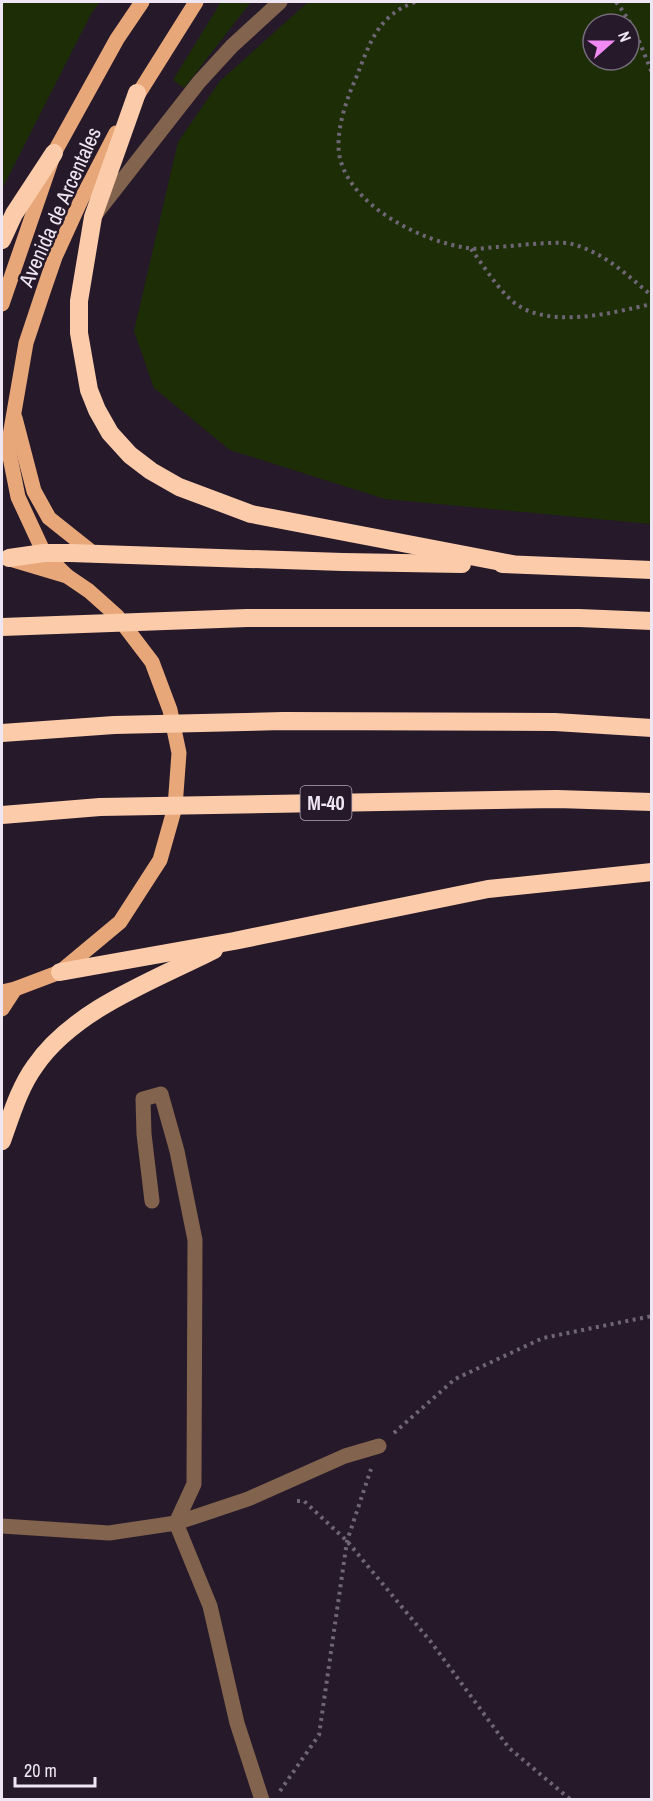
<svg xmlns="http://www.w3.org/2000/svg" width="653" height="1801" viewBox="0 0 653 1801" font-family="'Archivo Narrow',sans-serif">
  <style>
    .green { fill: #1d2e06; fill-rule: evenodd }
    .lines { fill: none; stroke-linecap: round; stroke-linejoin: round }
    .path { stroke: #6f6574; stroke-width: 4; stroke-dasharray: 3 4.5; stroke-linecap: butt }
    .minor { stroke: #82634d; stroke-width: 15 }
    .major { stroke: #e8a779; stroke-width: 15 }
    .highway { stroke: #fbcbaa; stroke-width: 18 }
    .labels { text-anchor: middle; stroke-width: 5; stroke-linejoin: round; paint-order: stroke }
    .shield { fill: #25192a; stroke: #b2a8b6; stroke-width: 1.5 }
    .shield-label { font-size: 20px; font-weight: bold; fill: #eee6f2 }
    .street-label { font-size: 21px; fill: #eee6f2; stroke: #25192a }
  </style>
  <rect width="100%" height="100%" fill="#25192a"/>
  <g class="green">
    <polygon points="2,2 100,2 91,14 2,189"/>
    <polygon points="221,2 251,2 184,88 173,80"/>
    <path d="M308,2H651V524L385,499L230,450L154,388L134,331L178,142L220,81ZM593,24H629V60H593Z"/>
  </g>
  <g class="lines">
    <g class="path">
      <path d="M415,2C377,16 370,43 356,78C346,100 333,137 341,162C355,208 423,242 468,248C478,250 489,247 499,247C522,245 545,242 568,243C602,251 625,273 652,296"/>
      <path d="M616,2C633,23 642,48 652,73"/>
      <path d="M471,249C483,265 494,283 508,297C541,332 611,313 652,304"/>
      <polyline points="394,1433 455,1379 543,1338 652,1316"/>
      <polyline points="297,1501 304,1501 347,1541 431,1642 509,1748 571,1800"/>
      <polyline points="280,1791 319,1735 347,1541 371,1469"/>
    </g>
    <g class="minor">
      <polyline points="95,215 199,82 232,46 280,2"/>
      <polyline points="152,1201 144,1134 143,1099 161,1094 177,1151 195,1240 194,1484 176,1523"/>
      <polyline points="176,1523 248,1499 345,1456 379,1446"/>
      <polyline points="2,1526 109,1533 176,1523 210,1606 237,1723 262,1800"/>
    </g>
    <g class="major">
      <polyline points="132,104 196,2"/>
      <polyline points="2,304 54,153 117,39 142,2"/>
      <polyline points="15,418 34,491 49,518 93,553"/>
      <polyline points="67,576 44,553 18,497 8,447 26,343 43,292 55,257 82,198 116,133"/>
      <polyline points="2,992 15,989 60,972 120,922 160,860 175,807 179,753 170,710 152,662 117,616 89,591 67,576 10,559"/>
      <polyline points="2,1009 15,989"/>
    </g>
    <g class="highway">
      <polyline points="137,93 93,217 79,301 79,333 89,390 97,410 110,433 130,455 151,471 179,487 251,514 512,564"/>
      <polyline points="2,240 14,214 54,153"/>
      <polyline points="9,558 44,553 70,553 343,562 462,564"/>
      <polyline points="502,564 652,570"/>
      <polyline points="2,627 247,618 579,618 652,621"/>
      <polyline points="2,733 114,725 283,721 555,722 652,728"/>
      <polyline points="2,815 100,807 557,799 652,802"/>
      <polyline points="60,972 234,941 488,889 652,872"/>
      <path d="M2,1141C11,1116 19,1088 35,1066C74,1009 155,980 214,950"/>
    </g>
  </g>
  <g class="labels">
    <rect class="shield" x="300.5" y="786" width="51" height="34" rx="4.5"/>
    <g class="shield-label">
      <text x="326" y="810">M-40</text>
    </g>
    <g class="street-label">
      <text transform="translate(60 207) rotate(-66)" y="7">Avenida de Arcentales</text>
    </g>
  </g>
  <rect width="653" height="1801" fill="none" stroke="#eee6f2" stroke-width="6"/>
  <g transform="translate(611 42) rotate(69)"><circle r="28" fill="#25192a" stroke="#756b7a" stroke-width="1.5"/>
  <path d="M0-4.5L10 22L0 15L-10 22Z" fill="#f18af4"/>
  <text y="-9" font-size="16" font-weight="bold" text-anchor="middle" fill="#eee6f2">N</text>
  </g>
  <path d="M15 1777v9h80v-9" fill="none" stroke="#eee6f2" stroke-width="3"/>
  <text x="24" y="1777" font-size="18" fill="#eee6f2" stroke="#25192a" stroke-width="4.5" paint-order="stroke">20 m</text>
</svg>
